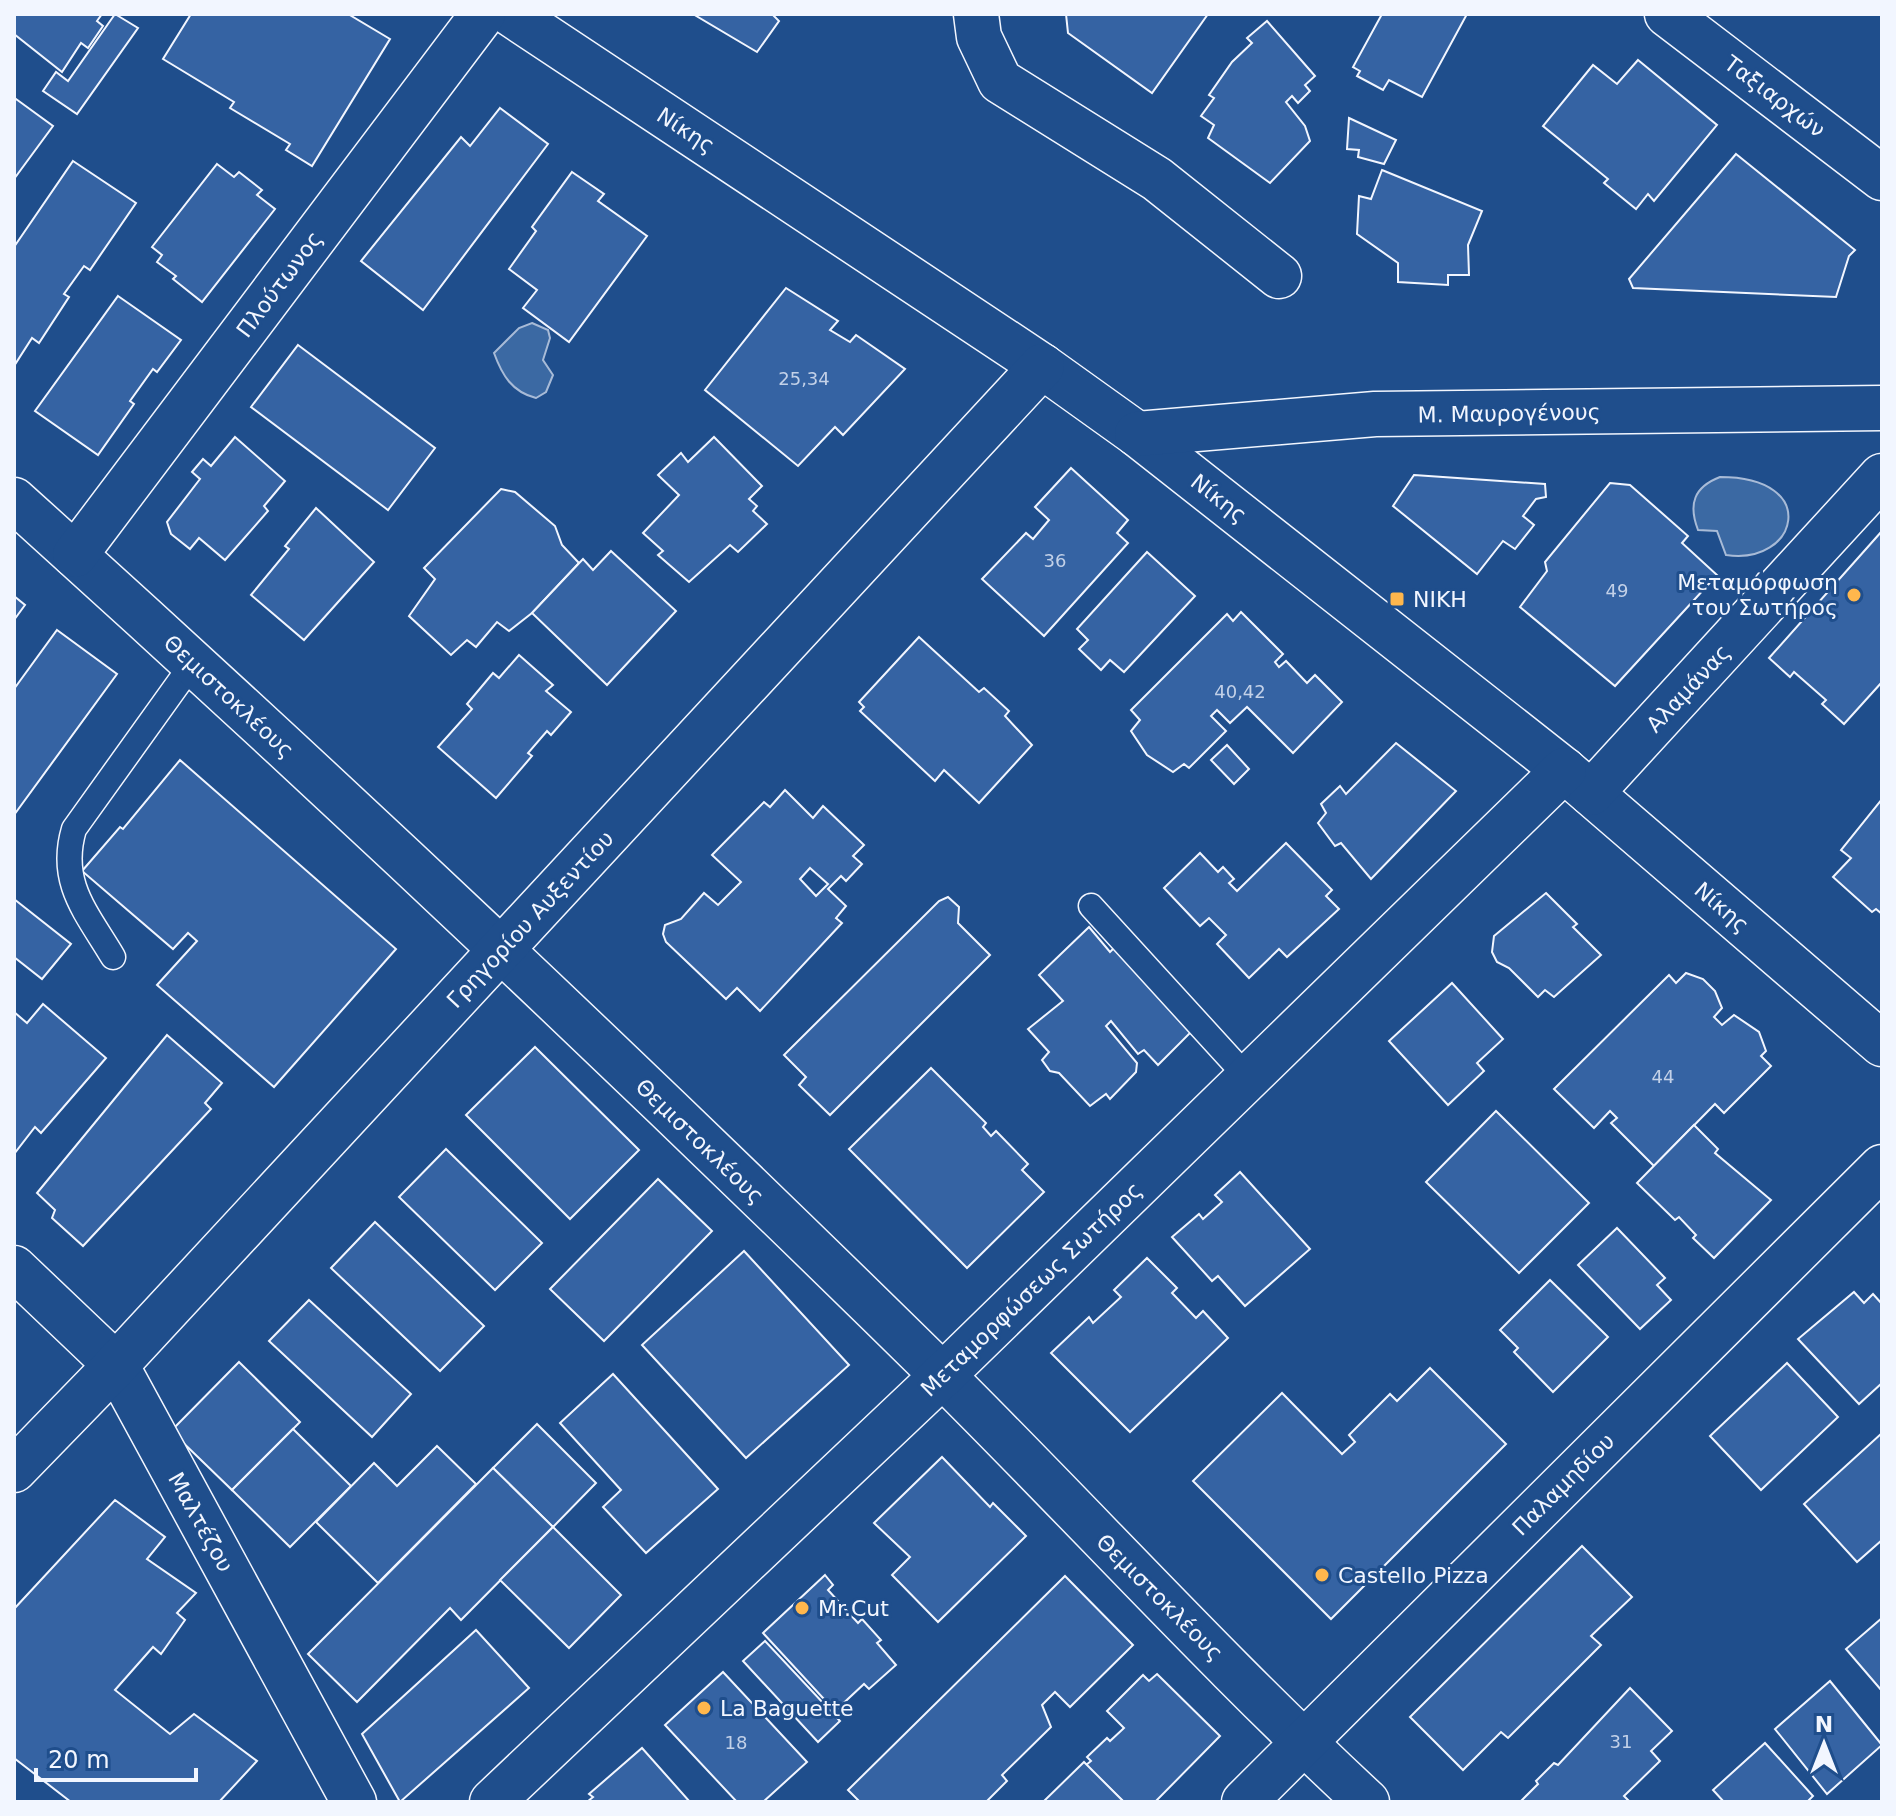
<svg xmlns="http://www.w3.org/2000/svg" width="1896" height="1816" viewBox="0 0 1896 1816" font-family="'DejaVu Sans',sans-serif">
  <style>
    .water { fill: #3b69a3; stroke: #a8bbd7; stroke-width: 2 }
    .building { fill: #3563a3; stroke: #f2f6ff; stroke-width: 2; fill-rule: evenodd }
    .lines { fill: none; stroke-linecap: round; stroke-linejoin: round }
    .lane-casing { stroke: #f2f6ff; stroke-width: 27 }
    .street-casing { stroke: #f2f6ff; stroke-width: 47 }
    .secondary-casing { stroke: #f2f6ff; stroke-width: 47 }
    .lane { stroke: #1f4e8c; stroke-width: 24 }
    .street { stroke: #1f4e8c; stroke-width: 44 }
    .secondary { stroke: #1f4e8c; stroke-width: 44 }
    .poi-dot { fill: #ffb74d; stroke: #1f4e8c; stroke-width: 3 }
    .labels { text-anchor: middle; stroke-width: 6; stroke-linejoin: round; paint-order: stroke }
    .number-label { font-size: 18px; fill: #c3d1e8 }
    .street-label { font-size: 22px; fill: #f2f6ff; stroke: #1f4e8c }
    .poi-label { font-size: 22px; fill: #f2f6ff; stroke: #1f4e8c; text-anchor: start }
  </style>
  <rect width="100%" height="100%" fill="#1f4e8c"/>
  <g class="water">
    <path d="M532,323L548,330L550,338L543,360L553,375L546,392L536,398C512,392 502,375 494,353L519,328Z"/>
    <path d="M1720,477C1822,477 1798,566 1726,555L1717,531L1698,530C1688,504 1694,487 1720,477Z"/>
  </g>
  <g class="building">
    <polygon points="14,14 102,14 97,21 103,26 88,48 81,43 62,72 14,34"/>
    <polygon points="115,14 138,28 77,114 43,91 56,72 68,81"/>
    <polygon points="191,14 348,14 390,39 312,166 286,150 290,144 230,108 234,102 163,59"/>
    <polygon points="693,14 772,14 779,21 757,52"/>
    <polygon points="1066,14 1208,14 1152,93 1068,33"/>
    <polygon points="1382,14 1467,14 1422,97 1389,80 1383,90 1357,76 1360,71 1353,67"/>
    <polygon points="1267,21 1315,76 1305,85 1310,91 1298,103 1292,96 1286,102 1305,126 1310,141 1270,183 1208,138 1214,125 1201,116 1214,98 1209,95 1232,62 1252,43 1247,38"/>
    <polygon points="1638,60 1717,125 1654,201 1648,194 1636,209 1604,183 1608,179 1543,126 1593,65 1617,84"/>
    <polygon points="16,99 53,126 14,179 14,102"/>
    <polygon points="500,108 548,144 423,310 361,261 461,137 470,146"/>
    <polygon points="1349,118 1396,140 1384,164 1358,157 1359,150 1347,149"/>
    <polygon points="1736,154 1855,250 1849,256 1836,297 1633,288 1629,279"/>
    <polygon points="73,161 136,203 90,270 84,266 64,294 69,297 39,343 32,338 14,366 14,247"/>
    <polygon points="217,164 234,177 239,172 262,190 257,195 275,209 202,302 173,279 176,276 157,262 162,255 152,247"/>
    <polygon points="1382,170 1482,211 1468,245 1469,275 1448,275 1448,285 1398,282 1398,263 1357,234 1359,196 1371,199"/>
    <polygon points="572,172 604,194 598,201 647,236 569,342 523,308 537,290 509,269 536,231 532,227"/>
    <polygon points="786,288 838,321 830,330 850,342 856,335 905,369 843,435 835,427 798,466 705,390"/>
    <polygon points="118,296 181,340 157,372 153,369 130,401 134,404 98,455 35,411"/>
    <polygon points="298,345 435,448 388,510 251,407"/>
    <polygon points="235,437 285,481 264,506 268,511 225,560 199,538 190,549 171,534 167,522 200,479 192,472 203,459 211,466"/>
    <polygon points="714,437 762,486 749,499 757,506 753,511 767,524 738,552 730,545 689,582 658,555 663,551 643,533 679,495 658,475 681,453 688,462"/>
    <polygon points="1071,468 1128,520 1117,533 1128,543 1044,636 982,579 1026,533 1033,539 1049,520 1035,507"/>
    <polygon points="1414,475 1545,484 1546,497 1536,499 1523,516 1534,525 1515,549 1503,541 1477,574 1393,506"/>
    <polygon points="1610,483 1630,485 1688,536 1682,543 1717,575 1615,686 1520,607 1547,571 1545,562"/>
    <polygon points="501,489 515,492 555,526 562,545 579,563 532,613 509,631 497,622 476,647 467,640 451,655 409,616 435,579 424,568"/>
    <polygon points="316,508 374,562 304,640 251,595 289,549 285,546"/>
    <polygon points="1882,531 1882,682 1844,724 1822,704 1826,700 1794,672 1790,677 1769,658"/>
    <polygon points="611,551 676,611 607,685 532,613 583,559 593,570"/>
    <polygon points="1147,552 1195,596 1124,672 1110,660 1101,670 1079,649 1088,640 1077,629"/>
    <polygon points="14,596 25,605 14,620"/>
    <polygon points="1241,612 1283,654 1275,662 1279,667 1286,661 1307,683 1315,675 1342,702 1293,753 1247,707 1230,723 1217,710 1211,716 1226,731 1189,768 1184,764 1173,772 1147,755 1131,731 1140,720 1131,710 1227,614 1233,621"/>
    <polygon points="57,630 117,674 14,815 14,689"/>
    <polygon points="919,637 979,692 984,688 1009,711 1005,716 1032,745 979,803 944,770 935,781 860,711 864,707 859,702"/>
    <polygon points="519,655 553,685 546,691 571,712 551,735 547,731 528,753 532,756 496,798 438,747 472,709 467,704 493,673 499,678"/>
    <polygon points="1396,743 1456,791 1371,879 1341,843 1335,846 1318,823 1326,813 1321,804 1340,786 1346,794"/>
    <polygon points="1227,745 1249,769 1234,784 1211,760"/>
    <polygon points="180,760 396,949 274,1087 157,985 197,941 188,933 173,949 82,871 120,827 123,829"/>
    <path d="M785,790L813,818L823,806L864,845L853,856L862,864L846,881L841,876L828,889L846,906L836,918L842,923L760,1011L737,988L726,999L666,942L663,934L665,925L681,919L704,893L718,905L741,882L712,855L764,802L770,807ZM810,868L828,884L816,896L800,879Z"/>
    <polygon points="1882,799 1882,914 1876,909 1872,912 1833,877 1851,858 1841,850"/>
    <polygon points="1286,843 1332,890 1326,896 1339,909 1287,957 1279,949 1249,978 1217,944 1226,935 1209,918 1200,926 1164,888 1200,853 1218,872 1223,867 1234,879 1229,883 1237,891"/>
    <polygon points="1546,893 1577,924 1573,927 1601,955 1554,997 1545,990 1538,997 1509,968 1497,962 1492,952 1494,936"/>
    <polygon points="948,897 959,907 958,923 990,955 830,1115 799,1085 806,1077 784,1055 939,901"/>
    <polygon points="14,899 71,944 42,979 14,957"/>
    <polygon points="1089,927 1110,952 1119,943 1191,1032 1158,1065 1144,1050 1138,1054 1111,1021 1106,1026 1137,1063 1136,1072 1110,1099 1106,1094 1090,1106 1059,1073 1050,1071 1042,1060 1049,1052 1028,1029 1063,1001 1039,975"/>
    <polygon points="1686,973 1703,979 1715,991 1722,1008 1714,1017 1722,1025 1734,1015 1759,1032 1766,1051 1761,1056 1771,1066 1724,1113 1715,1104 1654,1166 1611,1123 1617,1118 1610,1111 1594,1128 1554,1089 1669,975 1676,983"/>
    <polygon points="1452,983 1503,1039 1477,1063 1484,1071 1448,1105 1389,1041"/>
    <polygon points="43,1004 106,1058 41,1133 35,1127 14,1154 14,1012 27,1023"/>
    <polygon points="167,1035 222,1083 205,1103 211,1109 83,1246 52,1218 55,1210 37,1193"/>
    <polygon points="535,1047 639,1150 570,1219 466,1115"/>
    <polygon points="931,1068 986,1123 983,1127 991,1136 996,1131 1028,1164 1022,1170 1044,1192 967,1268 849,1149"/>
    <polygon points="1496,1111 1589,1203 1519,1273 1426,1182"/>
    <polygon points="1694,1125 1718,1149 1715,1153 1771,1200 1714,1258 1693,1238 1696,1235 1679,1217 1675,1220 1637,1183"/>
    <polygon points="446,1149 542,1243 495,1290 399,1197"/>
    <polygon points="1240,1172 1310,1249 1245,1306 1218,1276 1212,1281 1172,1237 1199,1214 1203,1219 1222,1202 1215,1195"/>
    <polygon points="658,1179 712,1231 604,1341 550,1289"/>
    <polygon points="375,1222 484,1326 440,1371 331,1268"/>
    <polygon points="1617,1228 1665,1278 1657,1285 1671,1300 1640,1329 1578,1265"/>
    <polygon points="744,1251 849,1365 746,1458 642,1345"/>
    <polygon points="1147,1258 1177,1288 1172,1293 1196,1318 1203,1311 1228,1338 1130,1432 1051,1353 1089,1317 1093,1323 1121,1297 1114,1290"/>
    <polygon points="1550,1280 1608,1337 1553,1392 1514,1352 1518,1348 1500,1330"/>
    <polygon points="1854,1292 1864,1303 1873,1294 1882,1304 1882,1383 1859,1404 1798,1339"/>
    <polygon points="309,1300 411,1394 372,1437 269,1341"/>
    <polygon points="239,1362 300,1422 232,1490 171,1431"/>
    <polygon points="1787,1363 1838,1417 1761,1490 1710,1436"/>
    <polygon points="1430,1368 1506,1444 1331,1619 1193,1481 1282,1393 1342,1454 1355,1442 1349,1435 1390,1394 1397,1401"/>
    <polygon points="613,1374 718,1489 646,1553 603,1507 621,1490 560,1423"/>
    <polygon points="537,1424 596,1483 553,1527 493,1468"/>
    <polygon points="293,1429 351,1486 290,1547 232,1490"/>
    <polygon points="1882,1433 1882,1540 1857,1562 1804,1504"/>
    <polygon points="437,1446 476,1484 378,1583 316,1522 374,1463 397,1486"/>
    <polygon points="942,1457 990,1507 993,1503 1026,1536 938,1622 892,1575 910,1557 874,1523"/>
    <polygon points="493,1468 553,1527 461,1620 450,1608 357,1702 308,1654"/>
    <polygon points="115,1500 165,1537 147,1559 196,1593 177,1613 185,1620 161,1654 153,1647 115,1690 170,1734 194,1714 257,1761 219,1802 71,1802 14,1758 14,1609"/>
    <polygon points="553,1527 621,1595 569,1648 500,1580"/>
    <polygon points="1582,1546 1632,1597 1591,1636 1601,1645 1508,1738 1501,1732 1463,1770 1410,1717"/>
    <polygon points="825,1575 833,1585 828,1590 858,1623 862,1619 881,1640 877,1643 896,1665 869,1689 864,1684 835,1711 763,1633"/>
    <polygon points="1065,1576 1133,1645 1070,1707 1055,1692 1042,1705 1051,1727 1002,1775 1007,1781 986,1802 860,1802 848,1790"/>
    <polygon points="1882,1618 1882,1691 1846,1649"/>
    <polygon points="476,1630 529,1688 400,1802 362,1734"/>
    <polygon points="765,1641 840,1721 818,1742 743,1661"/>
    <polygon points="723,1672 807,1762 763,1802 737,1802 665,1725"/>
    <polygon points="1157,1674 1220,1736 1155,1802 1124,1802 1086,1765 1091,1761 1087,1757 1107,1738 1110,1741 1124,1728 1107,1711 1143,1675 1149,1681"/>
    <polygon points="1830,1681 1882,1745 1827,1794 1775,1729"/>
    <polygon points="1630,1688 1672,1731 1651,1751 1660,1761 1624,1796 1630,1802 1520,1802 1538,1784 1536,1781 1554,1763 1558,1765"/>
    <polygon points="1765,1743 1813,1796 1807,1802 1724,1802 1713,1790"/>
    <polygon points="642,1748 690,1802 587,1802 593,1797 589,1794"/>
    <polygon points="1084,1762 1124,1802 1043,1802"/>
  </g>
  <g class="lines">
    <defs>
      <g id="lane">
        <polyline points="1091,906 1248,1078"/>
        <path d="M113,957C87,913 58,883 74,829L193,663"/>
      </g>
      <g id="street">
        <polyline points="511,14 1042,366 1137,434 1564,770 1882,1044"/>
        <polyline points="976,14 979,37 1000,81 1157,179 1279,276"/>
        <polyline points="1137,434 1375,414 1882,408"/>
        <path d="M14,500C329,784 638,1076 941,1374C1084,1516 1219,1665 1367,1802"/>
        <polyline points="75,555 483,14"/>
        <polyline points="1591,793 1882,476"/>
        <polyline points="14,1268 116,1365 354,1802"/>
        <polyline points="14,1470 116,1365 1042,366"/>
        <polyline points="492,1802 942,1376 1564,770"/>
        <polyline points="1244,1802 1882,1167"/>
      </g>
      <polyline id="secondary" points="1667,14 1882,178"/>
    </defs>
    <use href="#lane" class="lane-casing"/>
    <use href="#street" class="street-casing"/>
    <use href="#secondary" class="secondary-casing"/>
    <use href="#lane" class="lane"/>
    <use href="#street" class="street"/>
    <use href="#secondary" class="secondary"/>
  </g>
  <g class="poi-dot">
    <circle cx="1854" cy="595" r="8"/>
    <rect x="1389" y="591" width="16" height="16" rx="4"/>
    <circle cx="1322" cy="1575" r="8"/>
    <circle cx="802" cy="1608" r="8"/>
    <circle cx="704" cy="1708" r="8"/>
  </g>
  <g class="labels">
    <g class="number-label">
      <text x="804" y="385">25,34</text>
      <text x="1055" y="567">36</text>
      <text x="1617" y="597">49</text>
      <text x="1240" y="698">40,42</text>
      <text x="1663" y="1083">44</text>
      <text x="1621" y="1748">31</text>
      <text x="736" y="1749">18</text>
    </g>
    <g class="street-label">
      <text transform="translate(1775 96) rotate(37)" y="8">Ταξιαρχών</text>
      <text transform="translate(686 130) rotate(33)" y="8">Νίκης</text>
      <text transform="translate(279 284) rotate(-53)" y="8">Πλούτωνος</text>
      <text transform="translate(1509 413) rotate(-1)" y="8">Μ. Μαυρογένους</text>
      <text transform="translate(1219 498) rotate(38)" y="8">Νίκης</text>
      <text transform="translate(1688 688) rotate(-47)" y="8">Αλαμάνας</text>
      <text transform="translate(229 696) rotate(43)" y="8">Θεμιστοκλέους</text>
      <text transform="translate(1722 907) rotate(41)" y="8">Νίκης</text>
      <text transform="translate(530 919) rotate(-47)" y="8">Γρηγορίου Αυξεντίου</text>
      <text transform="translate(700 1141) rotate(44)" y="8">Θεμιστοκλέους</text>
      <text transform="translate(1031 1289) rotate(-44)" y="8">Μεταμορφώσεως Σωτήρος</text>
      <text transform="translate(1563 1484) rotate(-45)" y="8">Παλαμηδίου</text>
      <text transform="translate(201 1522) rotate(61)" y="8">Μαλτέζου</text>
      <text transform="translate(1160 1597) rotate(45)" y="8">Θεμιστοκλέους</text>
    </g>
    <g class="poi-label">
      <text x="1838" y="590" text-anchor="end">Μεταμόρφωση<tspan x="1838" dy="25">του Σωτήρος</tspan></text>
      <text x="1413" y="607">ΝΙΚΗ</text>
      <text x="1338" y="1583">Castello Pizza</text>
      <text x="818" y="1616">Mr.Cut</text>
      <text x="720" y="1716">La Baguette</text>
    </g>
  </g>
  <rect width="1896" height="1816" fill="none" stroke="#f2f6ff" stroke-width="32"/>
  <g transform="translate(1824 1744)" stroke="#1f4e8c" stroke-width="6" paint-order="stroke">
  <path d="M0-6L14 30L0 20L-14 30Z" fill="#f2f6ff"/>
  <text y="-12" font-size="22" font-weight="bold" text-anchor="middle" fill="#f2f6ff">N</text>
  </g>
  <path d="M36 1768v12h160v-12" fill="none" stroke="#f2f6ff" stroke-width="4"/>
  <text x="48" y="1768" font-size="24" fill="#f2f6ff" stroke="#1f4e8c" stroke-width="6" paint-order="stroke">20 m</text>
</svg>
